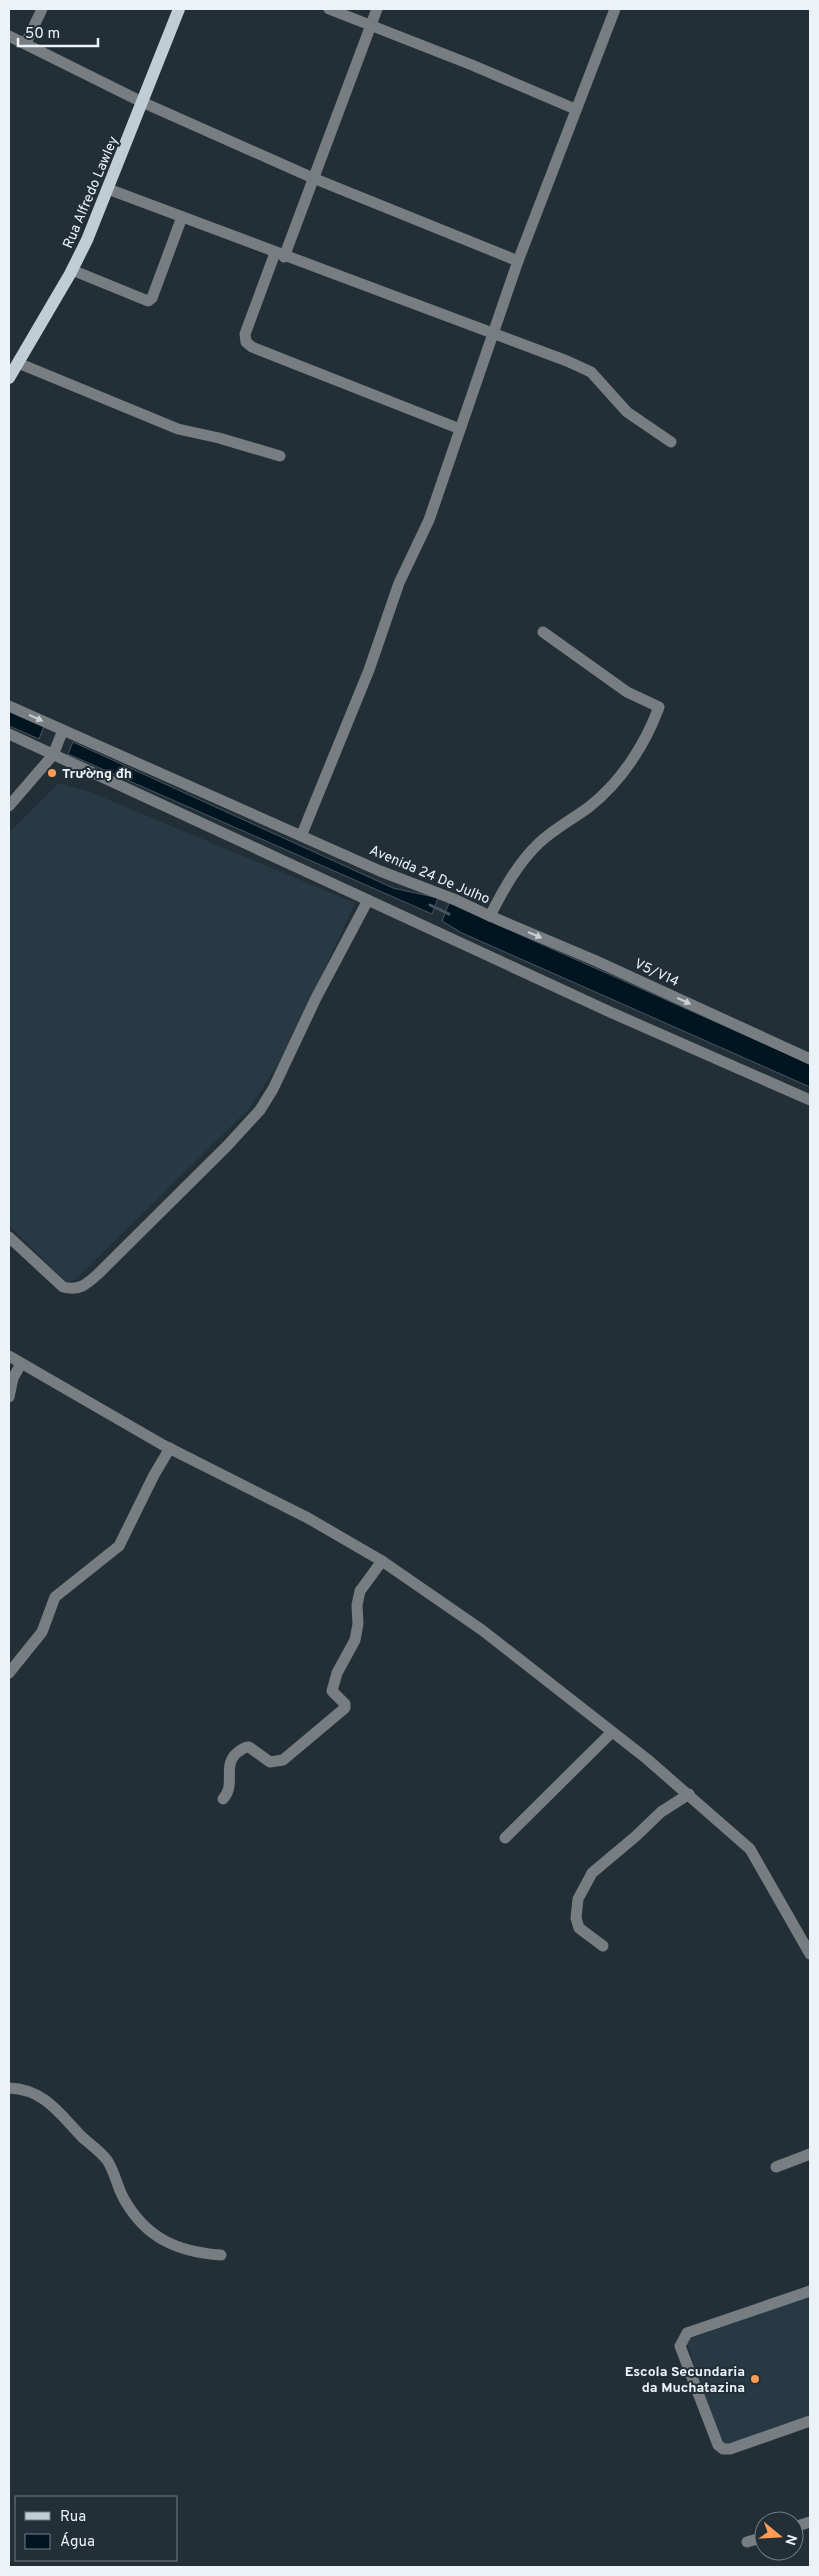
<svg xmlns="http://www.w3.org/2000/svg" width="819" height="2576" viewBox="0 0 819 2576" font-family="Overpass,sans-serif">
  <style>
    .built { fill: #263944 }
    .water { fill: #001421; stroke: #475762 }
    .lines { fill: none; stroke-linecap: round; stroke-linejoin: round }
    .stream { stroke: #475762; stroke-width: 3 }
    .minor { stroke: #777d81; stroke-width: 11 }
    .major { stroke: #c0cdd5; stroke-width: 12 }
    .oneway { fill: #c9d0d4 }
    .poi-dot { fill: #fd9c56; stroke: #232f36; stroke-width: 2 }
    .labels { text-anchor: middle; stroke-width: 4; stroke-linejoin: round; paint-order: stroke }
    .street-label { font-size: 14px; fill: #ecf3f8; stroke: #232f36 }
    .poi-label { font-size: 14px; font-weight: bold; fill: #ecf3f8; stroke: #232f36; text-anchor: start }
  </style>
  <rect width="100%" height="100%" fill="#232f36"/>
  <g class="built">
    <polygon points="59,783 90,792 355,903 287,1051 249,1109 75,1280 66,1282 9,1225 9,833"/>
    <polygon points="810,2296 810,2419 723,2449 686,2340"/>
  </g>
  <g class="water">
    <polygon points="9,711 44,726 39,739 9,726"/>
    <polygon points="73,742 393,888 438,898 432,914 68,754"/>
    <polygon points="449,903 810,1064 810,1087 462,933 442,921"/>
  </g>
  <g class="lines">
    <polyline class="stream" points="430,905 449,914"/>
    <g class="minor">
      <polyline points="329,9 472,65 575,109"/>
      <polyline points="9,36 142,102 313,178 518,261"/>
      <polyline points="26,43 42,9"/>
      <polyline points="108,189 567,361 591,372 627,412 671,442"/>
      <polyline points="275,253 245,334 246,342 252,347 460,429"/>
      <polyline points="284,257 377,9"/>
      <polyline points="72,270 148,301 152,298 182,217"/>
      <polyline points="18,363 178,429 219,438 280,456"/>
      <path d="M9,706L380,871L456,900L490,916C503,890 518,863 539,843C554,829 573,819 589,807C621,782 645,745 659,707L627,692L543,632"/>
      <polyline points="9,734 610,1012 810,1100"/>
      <polyline points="9,806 53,755 63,730"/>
      <polyline points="302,834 369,670 399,583 429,520 518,261 615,9"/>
      <polyline points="490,916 594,960 810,1059"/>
      <path d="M9,1237L63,1287C79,1291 86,1285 98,1274L227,1146L260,1110L273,1089L316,998L368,900"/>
      <polyline points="9,1356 163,1445 308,1518 382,1561 482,1630 647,1759 750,1849 810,1954"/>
      <polyline points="9,1397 13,1378 21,1364"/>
      <polyline points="9,1673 42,1632 55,1597 119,1546 154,1475 170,1448"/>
      <path d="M223,1799C237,1784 221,1765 238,1752C242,1749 244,1747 249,1747L270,1762L283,1760L345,1708V1704L332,1691L337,1673L355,1640L358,1624L357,1605L360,1591L382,1561"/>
      <polyline points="505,1838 611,1733"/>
      <polyline points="603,1946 579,1928 576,1918 578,1899 592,1873 636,1836 661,1812 689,1794"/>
      <path d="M9,2088C44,2089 60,2114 82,2137C90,2144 101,2152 107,2160C115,2172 117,2187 124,2199C146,2238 177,2252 221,2255"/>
      <polyline points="776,2167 810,2154"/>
      <polyline points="810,2291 687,2333 680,2346 718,2445 723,2449 730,2449 810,2421"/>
      <polyline points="794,2527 810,2522"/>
      <polyline points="747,2542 764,2537"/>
    </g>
    <polyline class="major" points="9,378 70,274 87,240 179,9"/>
  </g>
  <defs><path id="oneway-solid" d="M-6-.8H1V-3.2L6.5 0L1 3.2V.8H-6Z" transform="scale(1.25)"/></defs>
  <g class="oneway">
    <use href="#oneway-solid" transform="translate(36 718) rotate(24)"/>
    <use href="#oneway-solid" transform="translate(535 935) rotate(23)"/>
    <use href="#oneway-solid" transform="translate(684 1001) rotate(25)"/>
  </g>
  <g class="poi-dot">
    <circle cx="52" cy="773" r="5"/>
    <circle cx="755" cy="2379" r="5"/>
  </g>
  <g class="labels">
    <g class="street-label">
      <text transform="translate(90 192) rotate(-67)" y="5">Rua Alfredo Lawley</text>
      <text transform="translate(430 874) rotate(23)" y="5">Avenida 24 De Julho</text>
      <text transform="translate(657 972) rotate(25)" y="5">V5/V14</text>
    </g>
    <g class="poi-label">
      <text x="62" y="778">Trường đh</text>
      <text x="745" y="2376" text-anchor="end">Escola Secundaria<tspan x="745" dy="16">da Muchatazina</tspan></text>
    </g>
  </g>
  <rect width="819" height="2576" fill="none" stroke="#ecf3f8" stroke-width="20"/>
  <rect x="15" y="2496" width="162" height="65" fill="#232f36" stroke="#737d84"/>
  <rect x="25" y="2512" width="25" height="8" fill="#c0cdd5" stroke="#737d84"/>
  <text x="60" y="2521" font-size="15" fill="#ecf3f8">Rua</text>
  <rect x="25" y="2534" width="25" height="15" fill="#001421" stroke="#737d84"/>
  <text x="60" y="2546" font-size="15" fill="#ecf3f8">Água</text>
  <g transform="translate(779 2536) rotate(108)"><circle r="24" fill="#232f36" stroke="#737d84"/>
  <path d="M0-4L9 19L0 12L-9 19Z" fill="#fd9c56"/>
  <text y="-8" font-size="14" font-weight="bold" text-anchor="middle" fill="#ecf3f8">N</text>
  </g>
  <path d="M18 38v8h80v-8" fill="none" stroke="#ecf3f8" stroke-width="2.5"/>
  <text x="25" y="38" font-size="15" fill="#ecf3f8" stroke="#232f36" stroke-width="4" paint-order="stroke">50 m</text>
</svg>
